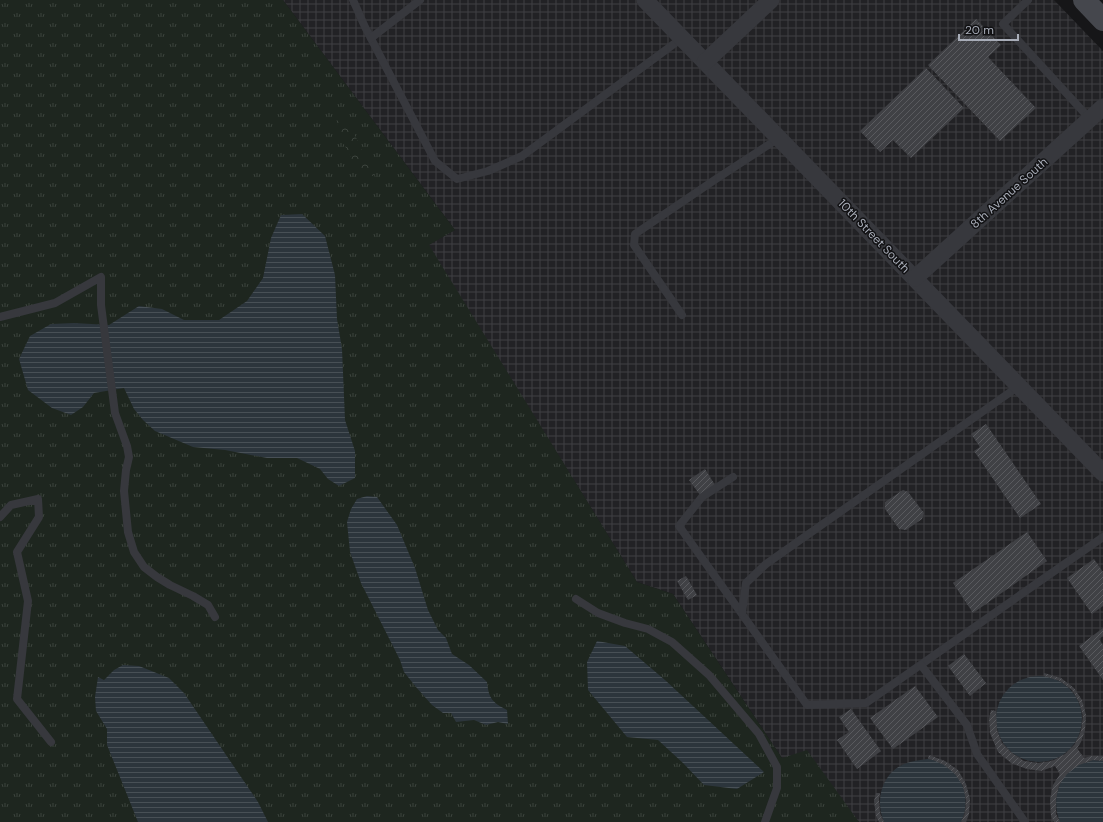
<svg xmlns="http://www.w3.org/2000/svg" width="1103" height="822" viewBox="0 0 1103 822" font-family="'DM Sans',sans-serif">
  <style>
    .industrial { fill: url(#industrial-grid) }
    .grass { fill: url(#grass-tufts) }
    .forest { fill: url(#forest-crowns) }
    .water { fill: url(#water-rules) }
    .building { fill: url(#building-hatch) }
    .lines { fill: none; stroke-linecap: round; stroke-linejoin: round }
    .lane { stroke: #37383d; stroke-width: 8 }
    .street { stroke: #37383d; stroke-width: 17 }
    .secondary { stroke: #45474d; stroke-width: 22 }
    .labels { text-anchor: middle; stroke-width: 3; stroke-linejoin: round; paint-order: stroke }
    .street-label { font-size: 12px; fill: #a8adb8; stroke: #111113 }
  </style>
  <defs>
    <pattern id="industrial-grid" width="8" height="8" patternUnits="userSpaceOnUse"><rect width="8" height="8" fill="#222225"/><path d="M0 4h8M4 0v8" fill="none" stroke="#3f3f43"/></pattern>
    <pattern id="grass-tufts" width="24" height="20" patternUnits="userSpaceOnUse"><rect width="24" height="20" fill="#1e261f"/><path d="M3 7l-1-3M5 7V3M7 7l1-3M15 17l-1-3M17 17v-4M19 17l1-3" fill="none" stroke="#3c433d"/></pattern>
    <pattern id="forest-crowns" width="20" height="18" patternUnits="userSpaceOnUse"><rect width="20" height="18" fill="#1e261f"/><path d="M2 6a3 3 0 1 1 6 0M12 15a3 3 0 1 1 6 0" fill="none" stroke="#3c433d"/></pattern>
    <pattern id="water-rules" width="6" height="5" patternUnits="userSpaceOnUse"><rect width="6" height="5" fill="#2c353c"/><path d="M0 2.5h6" fill="none" stroke="#485056"/></pattern>
    <pattern id="building-hatch" width="6" height="6" patternUnits="userSpaceOnUse"><rect width="6" height="6" fill="#404145"/><path d="M-1 1l2-2M0 6l6-6M5 7l2-2" fill="none" stroke="#595a5e"/></pattern>
  </defs>
  <rect width="100%" height="100%" fill="#161618"/>
  <polygon class="industrial" points="283,0 1054,0 1103,51 1103,822 859,822 782,758 673,594 637,582 428,245 455,230"/>
  <polygon class="grass" points="0,0 283,0 455,230 429,245 637,582 673,594 782,758 807,750 859,822 0,822"/>
  <polygon class="forest" points="336,113 347,119 375,177 356,168 338,132"/>
  <g class="water">
    <polygon points="302,214 325,236 335,275 337,319 342,349 345,420 355,451 355,478 339,486 328,479 320,469 297,458 267,458 225,450 193,447 155,431 143,420 134,409 124,388 94,393 83,407 71,415 52,408 28,390 19,359 30,336 51,324 74,323 109,325 139,306 162,309 184,320 219,320 247,301 263,278 271,238 281,215"/>
    <path d="M367,496L377,497L397,525L415,568L428,610L438,630L446,638L452,654L469,665L487,682C489,699 492,702 507,710L508,724L498,722L486,725L474,720L456,722L451,713H443L432,705L416,687L404,672L400,660L361,583L350,552L347,522L351,509L357,499Z"/>
    <polygon points="597,641 625,646 665,680 764,772 737,789 704,785 683,763 658,740 627,737 588,690 587,662"/>
    <polygon points="123,665 139,666 169,678 184,693 258,802 268,822 138,822 107,745 107,729 96,711 95,697 98,677 104,680 114,670"/>
    <circle cx="1039" cy="719" r="43"/>
    <path d="M928,759C958,763 974,795 961,822H884C875,801 881,774 904,764C912,761 920,760 928,759Z"/>
    <path d="M1093,760L1103,761V822H1060C1051,801 1058,774 1080,764C1084,763 1089,762 1093,760Z"/>
  </g>
  <g class="building">
    <polygon points="976,19 1001,45 988,57 1036,108 1000,141 928,65"/>
    <polygon points="926,68 964,108 911,158 893,140 880,152 860,131"/>
    <polygon points="986,424 1041,504 1020,518 974,451 980,447 971,434"/>
    <polygon points="705,469 715,485 700,495 689,480"/>
    <polygon points="903,490 908,492 924,513 922,519 906,530 899,529 885,509 885,502"/>
    <polygon points="1027,532 1047,561 973,613 953,583"/>
    <polygon points="1094,559 1103,572 1103,606 1092,614 1067,578"/>
    <polygon points="686,576 697,595 688,600 677,581"/>
    <polygon points="1103,628 1103,636 1099,639 1103,645 1103,680 1079,646"/>
    <polygon points="964,654 986,683 970,696 948,666"/>
    <polygon points="1044,673 1061,678 1074,688 1082,700 1086,715 1085,730 1081,742 1077,748 1084,758 1091,756 1103,756 1103,761 1093,760 1079,765 1067,774 1059,785 1056,799 1056,814 1060,822 1054,822 1051,816 1050,800 1053,785 1060,774 1055,766 1041,771 1027,769 1011,763 998,752 990,733 989,719 991,710 996,711 997,730 1002,743 1012,753 1024,761 1038,763 1052,761 1065,754 1075,744 1081,731 1083,716 1079,702 1072,690 1060,681 1044,676"/>
    <polygon points="915,686 938,717 893,749 870,718"/>
    <polygon points="851,709 881,751 857,769 837,740 849,732 839,717"/>
    <polygon points="929,755 945,761 958,770 966,784 970,799 969,814 966,822 961,822 965,814 966,800 963,786 955,774 944,765 933,760 928,759"/>
    <polygon points="876,793 880,793 879,799 880,813 884,822 879,822 876,816 874,801"/>
  </g>
  <g class="lines">
    <g class="lane">
      <polyline points="353,0 365,27 435,161 457,179 488,171 522,156 682,38"/>
      <polyline points="1028,0 1003,24 1090,119"/>
      <polyline points="371,38 420,0"/>
      <polyline points="682,315 634,245 635,234 716,179 779,138"/>
      <polyline points="0,317 55,303 101,277 101,305 115,413 127,446 129,457 126,470 124,491 128,532 134,552 144,567 157,577 170,585 193,596 208,605 215,617"/>
      <polyline points="733,477 702,497 679,526 807,705 866,703 1103,537"/>
      <polyline points="0,517 11,505 38,499 39,517 17,552 28,601 17,699 51,742"/>
      <polyline points="576,599 598,613 625,623 648,629 672,642 709,675 759,734 777,767 777,788 765,822"/>
      <polyline points="742,613 746,583 766,564 1019,386"/>
      <polyline points="921,665 967,725 977,754 1025,822"/>
    </g>
    <g class="street">
      <polyline points="645,0 1103,473"/>
      <polyline points="705,62 771,0"/>
      <polyline points="915,278 1103,107"/>
    </g>
    <polyline class="secondary" points="1084,0 1103,20"/>
  </g>
  <g class="labels">
    <g class="street-label">
      <text transform="translate(1009 193) rotate(-42)" y="4">8th Avenue South</text>
      <text transform="translate(874 236) rotate(46)" y="4">10th Street South</text>
    </g>
  </g>
  <path d="M959 34v6h59v-6" fill="none" stroke="#a8adb8" stroke-width="2"/>
  <text x="965" y="34" font-size="12" fill="#a8adb8" stroke="#111113" stroke-width="3" paint-order="stroke">20 m</text>
</svg>
